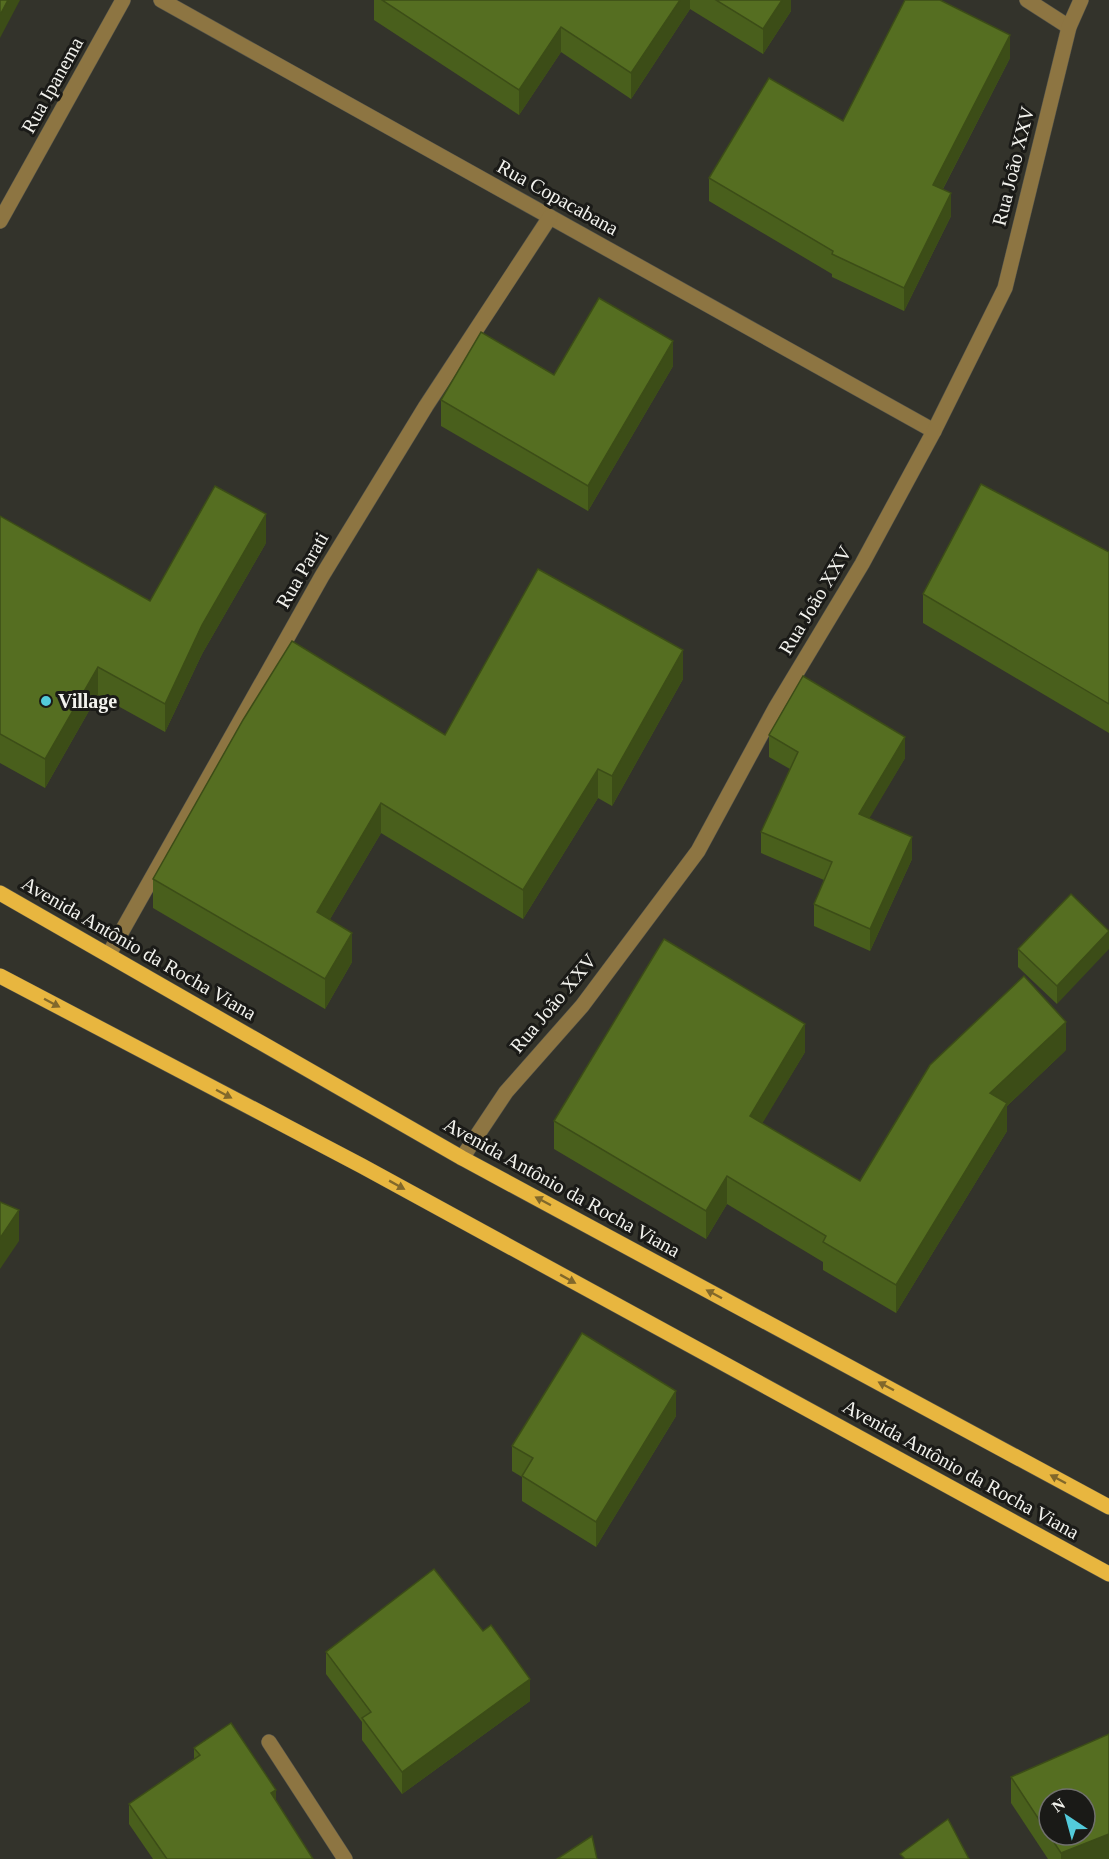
<svg xmlns="http://www.w3.org/2000/svg" width="1109" height="1859" viewBox="0 0 1109 1859" font-family="Georgia,serif">
  <style>
    .lines { fill: none; stroke-linecap: round; stroke-linejoin: round }
    .minor-casing { stroke: #52524a; stroke-width: 16 }
    .major-casing { stroke: #52524a; stroke-width: 16 }
    .minor { stroke: #8d7542; stroke-width: 15 }
    .major { stroke: #e8b63f; stroke-width: 15 }
    .wall { fill: #495f1c }
    .shaded-wall { fill: #3c4d17 }
    .building { fill: #556e21; stroke: #3c4d17; stroke-width: 1.5; fill-rule: evenodd }
    .oneway { fill: #81682b }
    .poi-dot { fill: #53cbdb; stroke: #1a1a17; stroke-width: 2 }
    .labels { text-anchor: middle; stroke-width: 6; stroke-linejoin: round; paint-order: stroke }
    .street-label { font-size: 20px; fill: #f2f2ed; stroke: #1a1a17 }
    .poi-label { font-size: 20px; font-weight: bold; fill: #f2f2ed; stroke: #1a1a17; text-anchor: start }
  </style>
  <rect width="100%" height="100%" fill="#33332b"/>
  <g class="lines">
    <defs>
      <g id="minor">
        <polyline points="161,0 934,431"/>
        <polyline points="1027,0 1069,27"/>
        <polyline points="0,221 123,0"/>
        <polyline points="109,954 322,576 426,406 550,217"/>
        <polyline points="462,1158 506,1092 582,1006 698,851 776,707 862,564 934,431 1005,288 1069,27 1081,0"/>
        <polyline points="269,1742 345,1859"/>
      </g>
      <g id="major">
        <polyline points="0,893 462,1158 1109,1507"/>
        <polyline points="0,976 362,1166 1109,1574"/>
      </g>
    </defs>
    <use href="#minor" class="minor-casing"/>
    <use href="#major" class="major-casing"/>
    <use href="#minor" class="minor"/>
    <use href="#major" class="major"/>
  </g>
  <g class="wall">
    <polygon points="374,0 791,0 791,11 763,54 690,9 631,99 561,52 519,115 374,20"/>
    <polygon points="1010,58 943,189 951,216 904,311 832,277 832,274 709,201 709,178 843,121"/>
    <polygon points="673,366 588,511 441,426 441,400 554,375"/>
    <polygon points="0,516 150,601 266,543 202,654 165,732 98,695 45,788 0,763"/>
    <polygon points="1109,552 1109,733 923,623 923,594"/>
    <polygon points="683,679 612,806 598,798 523,919 381,833 330,919 352,962 325,1009 153,908 153,879 445,735"/>
    <polygon points="769,735 905,758 869,818 912,859 870,951 814,926 814,904 824,880 761,853 761,832 790,769 769,757"/>
    <polygon points="1071,894 1057,1004 1018,967 1018,949"/>
    <polygon points="1066,1050 1007,1106 1007,1131 896,1313 823,1270 823,1262 727,1204 706,1239 554,1149 554,1121 805,1052 762,1123 860,1181"/>
    <polygon points="676,1416 596,1547 522,1501 522,1477 512,1471 512,1446"/>
    <polygon points="326,1652 530,1701 402,1794 362,1740 362,1722 326,1674"/>
    <polygon points="194,1748 276,1801 313,1859 153,1859 129,1824 129,1804 194,1759"/>
    <polygon points="1011,1777 1109,1859 1048,1859 1011,1803"/>
  </g>
  <g class="shaded-wall">
    <polygon points="8,0 20,0 0,38 0,15"/>
    <polygon points="680,0 690,0 690,9 631,99 631,73"/>
    <polygon points="782,0 791,0 791,11 763,54 763,29"/>
    <polygon points="561,27 561,52 519,115 519,90"/>
    <polygon points="1010,35 1010,58 933,208 933,185"/>
    <polygon points="951,193 951,216 904,311 904,288"/>
    <polygon points="673,341 673,366 588,511 588,486"/>
    <polygon points="266,514 266,543 202,654 165,732 165,704 202,625"/>
    <polygon points="683,650 683,679 612,806 612,776"/>
    <polygon points="98,667 98,695 45,788 45,759"/>
    <polygon points="905,737 905,758 859,836 859,814"/>
    <polygon points="598,769 598,798 523,919 523,890"/>
    <polygon points="381,803 381,833 317,941 317,912"/>
    <polygon points="912,837 912,859 870,951 870,929"/>
    <polygon points="1109,931 1109,949 1057,1004 1057,986"/>
    <polygon points="352,933 352,962 325,1009 325,979"/>
    <polygon points="1066,1022 1066,1050 1007,1106 1007,1131 896,1313 896,1285 990,1093"/>
    <polygon points="805,1024 805,1052 750,1144 750,1116"/>
    <polygon points="727,1176 727,1204 706,1239 706,1211"/>
    <polygon points="19,1210 19,1241 0,1269 0,1238"/>
    <polygon points="676,1391 676,1416 596,1547 596,1522"/>
    <polygon points="530,1679 530,1701 402,1794 402,1772"/>
    <polygon points="276,1790 276,1810 271,1793"/>
    <polygon points="1109,1834 1109,1859 1061,1859 1061,1853"/>
  </g>
  <g class="building">
    <polygon points="0,0 8,0 0,15"/>
    <polygon points="382,0 680,0 631,73 561,27 519,90"/>
    <polygon points="716,0 782,0 763,29"/>
    <polygon points="905,0 940,0 1010,35 933,185 951,193 904,288 832,254 833,251 709,178 769,78 843,121"/>
    <polygon points="599,298 673,341 588,486 441,400 481,332 554,375"/>
    <polygon points="981,484 1109,552 1109,704 923,594"/>
    <polygon points="215,486 266,514 202,625 165,704 98,667 45,759 0,734 0,516 150,601"/>
    <polygon points="538,569 683,650 612,776 598,769 523,890 381,803 317,912 352,933 325,979 153,879 243,720 292,641 445,735"/>
    <polygon points="803,676 905,737 859,814 912,837 870,929 814,904 832,862 761,832 798,752 769,735"/>
    <polygon points="1071,894 1109,931 1057,986 1018,949"/>
    <polygon points="664,939 805,1024 750,1116 860,1181 930,1065 1024,976 1066,1022 990,1093 1007,1103 896,1285 823,1242 826,1236 727,1176 706,1211 554,1121"/>
    <polygon points="0,1202 19,1210 0,1238"/>
    <polygon points="582,1333 676,1391 596,1522 522,1476 533,1458 512,1446"/>
    <polygon points="434,1569 483,1631 491,1625 530,1679 402,1772 362,1718 371,1712 326,1652"/>
    <polygon points="231,1723 276,1790 271,1793 313,1859 167,1859 129,1804 200,1755 194,1748"/>
    <path d="M1109,1734V1834L1061,1853L1011,1777ZM1049,1799H1085V1835H1049Z"/>
    <polygon points="948,1819 969,1859 905,1859 900,1854"/>
    <polygon points="592,1836 597,1859 557,1859"/>
  </g>
  <defs><path id="oneway-solid" d="M-6-.8H1V-3.2L6.5 0L1 3.2V.8H-6Z" transform="scale(1.5)"/></defs>
  <g class="oneway">
    <use href="#oneway-solid" transform="translate(52 1003) rotate(28)"/>
    <use href="#oneway-solid" transform="translate(224 1094) rotate(28)"/>
    <use href="#oneway-solid" transform="translate(397 1185) rotate(29)"/>
    <use href="#oneway-solid" transform="translate(543 1201) rotate(-152)"/>
    <use href="#oneway-solid" transform="translate(568 1279) rotate(29)"/>
    <use href="#oneway-solid" transform="translate(714 1294) rotate(-152)"/>
    <use href="#oneway-solid" transform="translate(886 1386) rotate(-152)"/>
    <use href="#oneway-solid" transform="translate(1058 1479) rotate(-152)"/>
  </g>
  <circle class="poi-dot" cx="46" cy="701" r="6"/>
  <g class="labels">
    <g class="street-label">
      <text transform="translate(52 85) rotate(-61)" y="7">Rua Ipanema</text>
      <text transform="translate(1013 166) rotate(-76)" y="7">Rua João XXV</text>
      <text transform="translate(558 197) rotate(29)" y="7">Rua Copacabana</text>
      <text transform="translate(302 570) rotate(-60)" y="7">Rua Parati</text>
      <text transform="translate(815 600) rotate(-59)" y="7">Rua João XXV</text>
      <text transform="translate(139 948) rotate(30)" y="7">Avenida Antônio da Rocha Viana</text>
      <text transform="translate(553 1003) rotate(-50)" y="7">Rua João XXV</text>
      <text transform="translate(562 1187) rotate(29)" y="7">Avenida Antônio da Rocha Viana</text>
      <text transform="translate(961 1469) rotate(29)" y="7">Avenida Antônio da Rocha Viana</text>
    </g>
    <g class="poi-label">
      <text x="58" y="708">Village</text>
    </g>
  </g>
  <g transform="translate(1067 1817) rotate(324)"><circle r="28" fill="#1a1a17" stroke="#70706d" stroke-width="1.5"/>
  <path d="M0-4.5L10 22L0 15L-10 22Z" fill="#53cbdb"/>
  <text y="-9" font-size="16" font-weight="bold" text-anchor="middle" fill="#f2f2ed">N</text>
  </g>
</svg>
